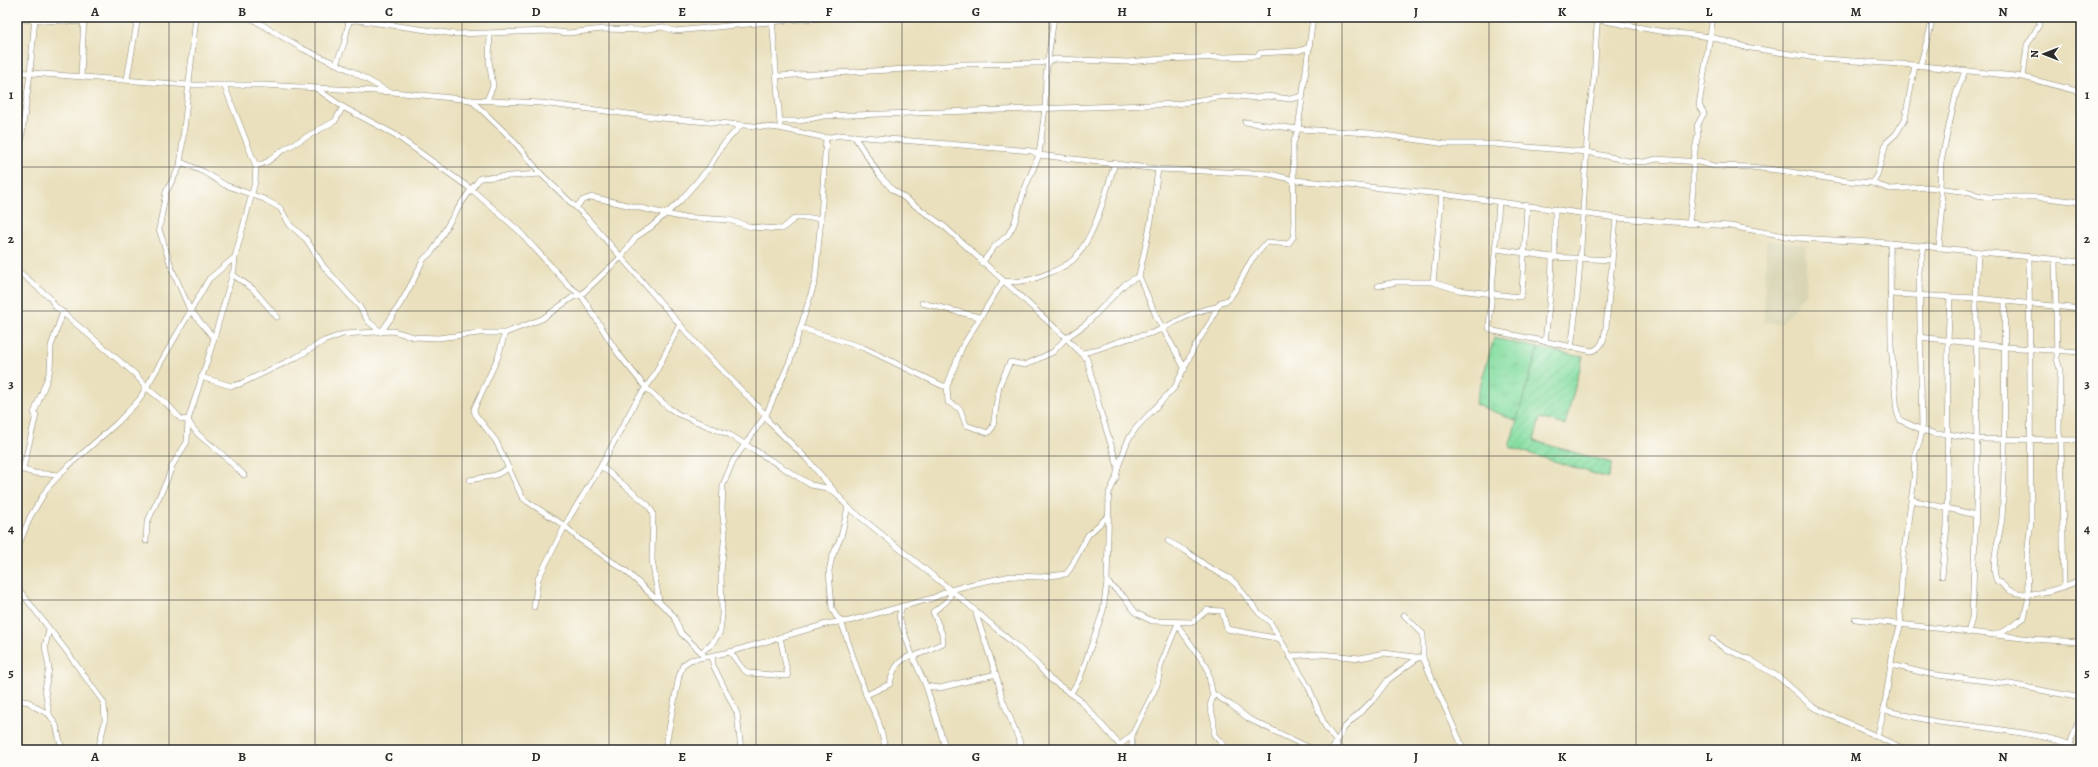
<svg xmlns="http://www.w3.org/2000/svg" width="2098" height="767" viewBox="0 0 2098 767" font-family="Alegreya,serif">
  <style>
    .built { fill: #d9d5b5 }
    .grass { fill: url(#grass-tufts); stroke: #598467 }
    .garden { fill: url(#garden-furrows); stroke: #598467 }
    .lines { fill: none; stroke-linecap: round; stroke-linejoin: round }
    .minor-casing { stroke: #8a8674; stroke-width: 6 }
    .minor { stroke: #fff; stroke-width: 5 }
    .grid { fill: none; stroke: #2b2b2b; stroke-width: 1; stroke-opacity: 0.55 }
    .neatline { fill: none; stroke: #2b2b2b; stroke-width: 1.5 }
    .grid-label { font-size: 13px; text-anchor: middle; font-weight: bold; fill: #2b2b2b }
  </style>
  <defs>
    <pattern id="grass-tufts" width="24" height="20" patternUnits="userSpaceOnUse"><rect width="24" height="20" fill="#87dea3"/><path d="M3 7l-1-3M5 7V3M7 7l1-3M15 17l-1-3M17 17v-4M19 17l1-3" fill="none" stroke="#75bf8c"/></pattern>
    <pattern id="garden-furrows" width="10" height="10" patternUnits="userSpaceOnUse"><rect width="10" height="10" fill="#87dea3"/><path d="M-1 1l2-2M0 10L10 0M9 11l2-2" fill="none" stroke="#75bf8c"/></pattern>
  </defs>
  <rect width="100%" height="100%" fill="#fdfcf7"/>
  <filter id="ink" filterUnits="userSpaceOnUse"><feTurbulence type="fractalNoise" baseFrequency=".025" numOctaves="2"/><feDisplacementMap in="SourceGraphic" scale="8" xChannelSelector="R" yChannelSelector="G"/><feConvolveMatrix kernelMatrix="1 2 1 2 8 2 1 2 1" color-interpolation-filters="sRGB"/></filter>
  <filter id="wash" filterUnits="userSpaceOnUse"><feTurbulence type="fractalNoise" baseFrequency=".012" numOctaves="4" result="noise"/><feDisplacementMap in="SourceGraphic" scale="16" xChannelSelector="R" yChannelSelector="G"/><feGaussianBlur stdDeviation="0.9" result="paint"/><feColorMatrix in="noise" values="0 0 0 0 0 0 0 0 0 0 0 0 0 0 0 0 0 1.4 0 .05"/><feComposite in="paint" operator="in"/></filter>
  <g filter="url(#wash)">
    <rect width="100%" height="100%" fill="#eae0bd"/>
    <polygon class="built" points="1766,240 1806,245 1806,292 1781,324 1764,322"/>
    <polygon class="grass" points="1494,338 1538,348 1517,421 1475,404"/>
    <polygon class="garden" points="1538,348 1583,357 1565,425 1540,418 1534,441 1612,463 1608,478 1509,447"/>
  </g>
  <g filter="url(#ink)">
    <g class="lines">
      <defs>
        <g id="minor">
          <polyline points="196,17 180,166 166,192 159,229 172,269 190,310 214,338"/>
          <polyline points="249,17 303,49 352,71 387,91"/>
          <polyline points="772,17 780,124"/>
          <polyline points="1583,17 1659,31 1711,37 1745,47 1823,59 1915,65 2023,77 2081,92"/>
          <polyline points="17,19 84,22"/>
          <polyline points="349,21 356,20 455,34 549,31 568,33 603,29 641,30 662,27 675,31 801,19 843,17"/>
          <polyline points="336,64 344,44 350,17"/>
          <polyline points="1920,66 1931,26 1931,17"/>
          <polyline points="17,72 189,85 263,85 393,92 471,100 541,103 661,118 779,128 826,138 841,135 1032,151 1039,155 1158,169 1270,174 1294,180 1442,194 1616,218 1730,226 1796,238 1890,243 2081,262"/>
          <polyline points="81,76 84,17"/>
          <polyline points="777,76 927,68 962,64 1040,63 1056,59 1128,62 1162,59 1257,56 1260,53 1298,51 1310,47"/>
          <polyline points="2023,77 2027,45 2039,25 2040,17"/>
          <polyline points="127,79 138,17"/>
          <polyline points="317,89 343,107 394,134 471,189 518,230 569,286 581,295 617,352 646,388 669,408 678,414 730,435 811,485 827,488 834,492"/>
          <polyline points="471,100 512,139 541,174 586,217 703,351 766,415 769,422 806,458 848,507 963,600 1036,663 1050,679 1080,700 1124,750"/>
          <polyline points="487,100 493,86 489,61 490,33"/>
          <polyline points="780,121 800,121 823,116 1177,104 1217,97 1238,96 1256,98 1267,96 1290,99 1303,96"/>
          <polyline points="1245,122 1298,129 1370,133 1446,144 1494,144 1587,152 1629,161 1644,162 1657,159 1699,162 1714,166 1751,167 1785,171 1837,180 1872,183 1890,189 1927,187 1970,192 1977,195 1988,197 2037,197 2081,202"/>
          <polyline points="854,136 880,176 892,189 945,227 1066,338 1087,359 1101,413 1118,467 1116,478 1109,493 1107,582 1103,611 1080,678 1071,693"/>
          <polyline points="181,162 204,172 225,185 264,199 280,208 290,225 306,239 324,267 359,306 368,321 381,332"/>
          <polyline points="256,166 267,162 283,150 335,121 343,107"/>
          <polyline points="17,172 30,73 35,17"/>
          <polyline points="1872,183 1877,175 1886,143 1896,134 1905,119 1915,65"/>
          <path d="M1499,203L1489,328L1494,331L1592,351C1604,347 1604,337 1606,327L1616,218"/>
          <polyline points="576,207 583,200 592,197 680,217 729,220 751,227 782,229 795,218 821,218"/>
          <polyline points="1689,224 1693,191 1693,161 1698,134 1697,126 1704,113 1699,105 1713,17"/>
          <polyline points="1890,243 1891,345 1897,412 1900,420 1922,430 1936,434 1949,434 1976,439 2081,440"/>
          <polyline points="1939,248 1943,206 1940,188 1941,162 1956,94 1965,71"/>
          <polyline points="1496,249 1552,257 1612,260"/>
          <polyline points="1555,257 1555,209"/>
          <polyline points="2055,260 2057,359 2060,370 2059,433 2061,441 2064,587"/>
          <polyline points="982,263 995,246 1008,235 1014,224 1025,188 1039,155 1045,108 1046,74 1054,17"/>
          <path d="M17,270L50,298L55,306L135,374L147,388L168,405L181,419L188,420C195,434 205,440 216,449C226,457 235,467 244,475"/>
          <polyline points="232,274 253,289 277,317"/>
          <polyline points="1139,276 1156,316 1185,369"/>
          <polyline points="1433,282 1442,194"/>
          <polyline points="1378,286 1396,282 1433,282 1458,290 1520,297 1522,292 1527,206"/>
          <polyline points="1890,294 1976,298 2081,309"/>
          <path d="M2005,301C2003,373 2007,445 2002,517C2001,533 1989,566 1997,581C1997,581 2001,583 2002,584C2017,604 2062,589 2081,579"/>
          <polyline points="922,303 979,317"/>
          <path d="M801,328L864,348L943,386H947L962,347L1003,281C1018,283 1030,281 1044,275C1054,271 1066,267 1074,259C1096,235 1105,194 1115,163"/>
          <path d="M381,332C398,310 412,285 423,260C426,256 431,254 434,249C447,226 460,203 477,182L480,178L541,174"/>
          <polyline points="505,333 498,357 474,409 475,414 496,441 522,497 528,502 565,526 579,539 626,571 673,615 681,633 703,654"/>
          <polyline points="1919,337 2005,347 2081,352"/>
          <path d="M1545,342C1548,315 1552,285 1552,257"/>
          <path d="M1571,348C1582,273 1583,199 1588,124C1589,109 1592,94 1594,79C1596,59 1595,38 1598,18"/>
          <path d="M1082,353C1097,351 1109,344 1124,340C1134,336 1146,336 1157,331C1177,322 1194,310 1217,307"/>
          <polyline points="201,377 231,386 240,384 297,357 324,341 343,334 393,331 414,337 438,338 479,333 505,333 542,319 573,297 581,295 620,258 636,237 651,227 680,201 709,168 721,147 741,125"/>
          <polyline points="947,386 948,402 960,409 966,425 988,433 993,427 999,386 1010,362 1025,365 1053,352 1066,338 1086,324 1125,284 1139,276 1151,221 1158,169"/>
          <polyline points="601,466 648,505 653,513 652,560 659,601"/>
          <polyline points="1118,467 1128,440 1136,428 1175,387 1195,346 1211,321 1217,307 1221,302 1228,300 1236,289 1252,259 1267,242 1288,244 1294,236 1293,144 1298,129 1313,17"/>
          <polyline points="17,468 34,473 59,475"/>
          <polyline points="23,469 36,415 34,413 46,382 50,370 51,346 63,312"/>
          <polyline points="470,480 496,475 509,468"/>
          <polyline points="1912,500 1976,515"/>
          <polyline points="848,507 841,537 832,557 829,571 832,608 836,616 841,621 866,695 878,720 886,750"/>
          <polyline points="146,541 147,523 151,514 167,480 172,466 187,442 188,420 210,352 234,269 235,257"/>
          <polyline points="1168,541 1186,551 1208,567 1229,578 1236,584 1259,613 1270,622 1309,688 1325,726 1336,741 1338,750"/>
          <polyline points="17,549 30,517 48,487 66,468 117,423 139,400 209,279 235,257 255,182 256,166 224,85"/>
          <polyline points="1942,576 1947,526 1948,340 1950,297"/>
          <polyline points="1107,582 1124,597 1136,613 1152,621 1193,622 1207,610 1222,611 1227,629 1281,639"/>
          <polyline points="17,587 65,649 104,703 105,721 98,750"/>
          <polyline points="902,606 899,617 912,655 926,686 946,750"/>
          <polyline points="534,607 538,579 569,518 601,466 635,403 654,376 680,324"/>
          <polyline points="976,614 998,681 1002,698 1023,750"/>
          <polyline points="1404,615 1423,634 1423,658 1464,750"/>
          <polyline points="1855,619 2031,639 2081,642"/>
          <polyline points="1178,626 1207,667 1213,696 1210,706 1214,721 1214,735 1229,750"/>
          <polyline points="1968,633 1972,618 1977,477 1976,298 1978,252"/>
          <path d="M1994,635C2007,631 2013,625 2024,618L2028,601L2027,556L2031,521L2029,256"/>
          <polyline points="1712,639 1725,649 1749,659 1780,678 1813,707 1906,750"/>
          <polyline points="701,652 711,645 720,632 722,614 721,572 725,533 722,509 723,485 733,461 766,415 790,361 815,281 821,218 826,138"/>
          <polyline points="730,652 743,669 748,673 788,676 780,637"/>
          <polyline points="712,656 713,665 737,713 741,750"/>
          <polyline points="1289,656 1320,654 1360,658 1384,653 1423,658"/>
          <path d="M913,657L943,643L942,634L933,612C940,605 952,602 950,590"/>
          <polyline points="1892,665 1929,674 2010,684 2081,698"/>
          <polyline points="926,686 940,688 996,674"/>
          <polyline points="1212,693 1231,705 1249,719 1314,750"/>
          <path d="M866,695L890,684C893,669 897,661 912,655"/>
          <polyline points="17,700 29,702 35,707 49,714 56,725 62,750"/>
          <path d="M1884,710C1902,714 1920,719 1938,722C1959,725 2070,735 2077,750"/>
          <polyline points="49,714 45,689 49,669 45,646 49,630"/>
          <polyline points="1132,735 1132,750"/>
          <polyline points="1877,737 1884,710 1893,650 1901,624 1900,612 1903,557 1914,480 1915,453 1920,440 1922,430 1919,271 1924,247"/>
          <polyline points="665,750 679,676 683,665 690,660 730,652 830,623 849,621 933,598 950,590 977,583 1011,576 1041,577 1066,574 1070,569 1088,535 1108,516"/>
          <polyline points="1119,750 1120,745 1132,735 1157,685 1161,664 1178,623"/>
          <polyline points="1332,750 1344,728 1373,700 1388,680 1419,657"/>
          <polyline points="2068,750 2081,714"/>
        </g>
      </defs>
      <use href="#minor" class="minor-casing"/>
      <use href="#minor" class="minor"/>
    </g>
  </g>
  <path class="grid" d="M169,17V750M315,17V750M462,17V750M609,17V750M756,17V750M902,17V750M1049,17V750M1196,17V750M1342,17V750M1489,17V750M1636,17V750M1783,17V750M1929,17V750M17,167H2081M17,311H2081M17,456H2081M17,600H2081"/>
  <rect width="2098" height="767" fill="none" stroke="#fdfcf7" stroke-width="44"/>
  <g transform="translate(2044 54) rotate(270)" stroke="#fdfcf7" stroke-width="3" paint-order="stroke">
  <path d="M0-3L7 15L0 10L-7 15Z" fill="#2b2b2b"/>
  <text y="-6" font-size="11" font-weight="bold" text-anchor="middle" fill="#2b2b2b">N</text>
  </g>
  <rect x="22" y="22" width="2054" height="723" class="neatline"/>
  <g class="grid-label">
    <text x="95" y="16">A</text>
    <text x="242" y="16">B</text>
    <text x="389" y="16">C</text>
    <text x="536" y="16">D</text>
    <text x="682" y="16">E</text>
    <text x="829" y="16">F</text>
    <text x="976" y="16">G</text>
    <text x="1122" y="16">H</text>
    <text x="1269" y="16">I</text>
    <text x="1416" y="16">J</text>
    <text x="1562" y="16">K</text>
    <text x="1709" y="16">L</text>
    <text x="1856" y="16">M</text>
    <text x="2003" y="16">N</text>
    <text x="11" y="99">1</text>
    <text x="2087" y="99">1</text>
    <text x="11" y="243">2</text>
    <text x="2087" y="243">2</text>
    <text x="11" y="388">3</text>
    <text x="2087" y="388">3</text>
    <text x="11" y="533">4</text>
    <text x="2087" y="533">4</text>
    <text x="11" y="677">5</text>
    <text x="2087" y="677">5</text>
    <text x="95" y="761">A</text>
    <text x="242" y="761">B</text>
    <text x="389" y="761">C</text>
    <text x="536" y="761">D</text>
    <text x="682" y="761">E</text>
    <text x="829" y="761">F</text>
    <text x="976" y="761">G</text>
    <text x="1122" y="761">H</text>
    <text x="1269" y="761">I</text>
    <text x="1416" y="761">J</text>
    <text x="1562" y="761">K</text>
    <text x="1709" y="761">L</text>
    <text x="1856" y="761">M</text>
    <text x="2003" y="761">N</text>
  </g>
</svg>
